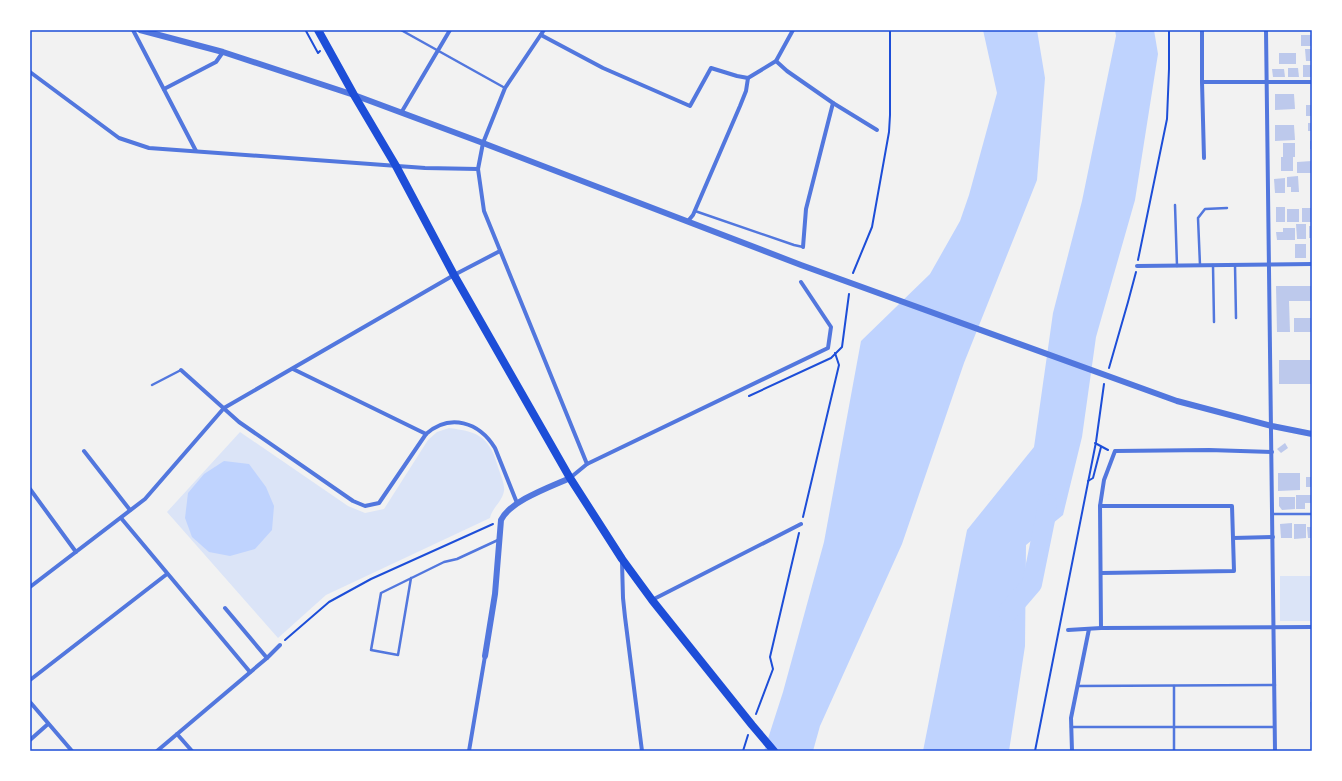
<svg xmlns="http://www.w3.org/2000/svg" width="1342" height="781" viewBox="0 0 1342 781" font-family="Arial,sans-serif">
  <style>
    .green { fill: #dbe4f7 }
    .water { fill: #bfd3fe }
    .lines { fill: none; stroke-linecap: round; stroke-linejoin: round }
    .river { stroke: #bfd3fe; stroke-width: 20 }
    .building { fill: #bdc9ec }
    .path { stroke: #1d4ed8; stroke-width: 2 }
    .service { stroke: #5277de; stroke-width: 2.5 }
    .minor { stroke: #5277de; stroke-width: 4 }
    .tertiary { stroke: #5277de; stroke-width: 6 }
    .primary { stroke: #1d4ed8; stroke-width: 8 }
    .neatline { fill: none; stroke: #1d4ed8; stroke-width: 1.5 }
  </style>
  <rect width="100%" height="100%" fill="#f2f2f2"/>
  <g class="green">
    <path d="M449,428C481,432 490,438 499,470C501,476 505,485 504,491C502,502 492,508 490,518L326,595L278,638L167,512L240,432L348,506L365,513L384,509L428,440L437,432Z"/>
    <rect x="1280" y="576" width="32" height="45"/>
  </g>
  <g class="water">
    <polygon points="983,30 1037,30 1045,78 1037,180 964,363 902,544 820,726 813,751 764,751 783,692 824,542 861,341 930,274 960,221 969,195 997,93"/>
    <polygon points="1115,30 1154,30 1158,54 1135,200 1096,337 1082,437 1063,515 1026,545 1025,646 1009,751 923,751 967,530 1034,447 1053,313 1082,201 1116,36"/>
    <polygon points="224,461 249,464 266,487 274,506 272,530 255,549 230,556 209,552 192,537 185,518 188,493 204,474"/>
  </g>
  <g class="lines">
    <polyline class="river" points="1008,612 1032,584 1046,515 1047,504"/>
  </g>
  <g class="building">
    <rect x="1301" y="35" width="11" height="11"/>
    <polygon points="1305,49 1312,49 1312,61 1306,61"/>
    <rect x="1279" y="53" width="17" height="11"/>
    <rect x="1303" y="65" width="9" height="12"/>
    <polygon points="1288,68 1298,68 1299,77 1288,77"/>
    <polygon points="1272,69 1284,69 1285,77 1273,77"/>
    <polygon points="1275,94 1294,94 1295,109 1275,110"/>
    <rect x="1306" y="105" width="6" height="11"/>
    <rect x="1308" y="123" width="4" height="8"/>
    <polygon points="1275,125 1294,125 1295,140 1275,141"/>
    <rect x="1310" y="141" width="2" height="8"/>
    <polygon points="1283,143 1295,143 1295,157 1293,157 1293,171 1281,171 1281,157 1283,157"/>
    <polygon points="1312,161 1312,173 1297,173 1297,162"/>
    <polygon points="1298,176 1299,192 1291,192 1291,187 1287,187 1287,177"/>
    <polygon points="1285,178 1285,193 1275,193 1274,179"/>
    <rect x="1276" y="207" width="9" height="15"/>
    <rect x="1302" y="208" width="10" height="14"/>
    <rect x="1287" y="209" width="12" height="13"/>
    <polygon points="1296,224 1306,224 1306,239 1297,239"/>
    <rect x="1309" y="226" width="3" height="12"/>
    <polygon points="1283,228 1295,228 1295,240 1277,240 1276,232 1283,232"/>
    <rect x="1295" y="244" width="11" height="14"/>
    <polygon points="1276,286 1312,286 1312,301 1289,301 1290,332 1277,332"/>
    <rect x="1294" y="318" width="18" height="14"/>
    <rect x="1279" y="360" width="33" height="24"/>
    <polygon points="1285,443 1288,448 1281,453 1277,449"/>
    <polygon points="1278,473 1300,473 1300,490 1278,491"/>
    <rect x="1306" y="477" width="6" height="10"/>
    <polygon points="1296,495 1312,495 1312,503 1305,503 1305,509 1296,509"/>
    <polygon points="1279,497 1295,497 1295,509 1282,510 1279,506"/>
    <polygon points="1292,523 1292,538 1281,538 1280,524"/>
    <polygon points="1294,524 1306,524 1306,538 1294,539"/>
    <polygon points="1307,527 1312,527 1312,538 1308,538"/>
    <polygon points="1310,702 1312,702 1312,714 1311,714"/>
  </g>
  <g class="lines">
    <g class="path">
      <polyline points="306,31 318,53 320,51"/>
      <polyline points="1138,260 1167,119 1169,69 1169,30"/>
      <polyline points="853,273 872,227 889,132 890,115 890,30"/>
      <polyline points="1109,368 1128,302 1136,272"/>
      <polyline points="749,396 831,358 842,347 849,294"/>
      <polyline points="1095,443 1108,450"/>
      <polyline points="1088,481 1093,478 1101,447"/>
      <polyline points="803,517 839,365 835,353"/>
      <polyline points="285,640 329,602 371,579 493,524"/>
      <polyline points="756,714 773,669 770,657 799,533"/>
      <polyline points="743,751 748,735"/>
      <polyline points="1035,751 1096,442 1104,384"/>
    </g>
    <g class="service">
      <polyline points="401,30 505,88"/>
      <polyline points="1175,205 1177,266"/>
      <polyline points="695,211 794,245 803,247"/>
      <polyline points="1200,265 1198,218 1205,209 1227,208"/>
      <polyline points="1213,265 1214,322"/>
      <polyline points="1235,265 1236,318"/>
      <polyline points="152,385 181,370"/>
      <polyline points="1273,514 1312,514"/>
      <polyline points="411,578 398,655 371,650 381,593 444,562 457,559 498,540"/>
      <polyline points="1078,686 1275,685"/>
      <polyline points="1071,727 1274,727"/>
      <polyline points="1174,751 1174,686"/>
    </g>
    <g class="minor">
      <polyline points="133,30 196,151"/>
      <polyline points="544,30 505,88 483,143 478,169 484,211 587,464 570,478"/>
      <polyline points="1202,30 1202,82 1312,82"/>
      <polyline points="1266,30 1275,751"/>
      <polyline points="541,35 603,68 690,106 711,68 737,76 748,78 776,61 793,30"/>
      <polyline points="776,61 787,71 833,103 877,130"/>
      <polyline points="30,72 119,138 149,148 425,168 478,169"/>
      <polyline points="1202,82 1204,158"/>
      <polyline points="164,89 216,62 223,52"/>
      <polyline points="401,113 450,30"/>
      <polyline points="688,221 693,215 740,106 746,91 748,78"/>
      <polyline points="803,247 806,209 833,103"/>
      <polyline points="1137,266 1312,264"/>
      <polyline points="293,369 426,434"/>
      <path d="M181,370L239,422L353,501L365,506L379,503L426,434C450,413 479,422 495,448L517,503"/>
      <polyline points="84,451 130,510"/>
      <polyline points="587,464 828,348 831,327 801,282"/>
      <polyline points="30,489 76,552"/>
      <polyline points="1100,506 1232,506 1233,538"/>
      <polyline points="121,518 250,672"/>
      <polyline points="622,562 623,598 625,617 642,751"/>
      <polyline points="1101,573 1234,571 1233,538 1273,537"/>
      <polyline points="30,587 145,499 224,408 454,275 500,251"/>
      <polyline points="652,600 801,524"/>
      <polyline points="225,608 267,658"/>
      <polyline points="1101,628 1100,506 1104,480 1115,451 1209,450 1272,452"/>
      <polyline points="1068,630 1101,628 1312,627"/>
      <polyline points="30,680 167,574"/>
      <polyline points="30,702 72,751"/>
      <polyline points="177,734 192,751"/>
      <polyline points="30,740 48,724"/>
      <polyline points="157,751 267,658 280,645"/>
      <polyline points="469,751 485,656"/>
      <polyline points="1072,751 1071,718 1089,629"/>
    </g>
    <g class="tertiary">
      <polyline points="140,30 223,52 354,95 483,143 801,265 1177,401 1272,426 1312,434"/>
      <path d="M485,656L495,594L501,520C510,501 550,487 570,478"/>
    </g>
    <polyline class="primary" points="318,30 354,95 396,166 454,275 570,478 622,559 652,600 752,725 774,751"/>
  </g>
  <rect width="1342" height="781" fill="none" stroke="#ffffff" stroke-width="62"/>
  <rect x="31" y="31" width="1280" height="719" class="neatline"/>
</svg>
